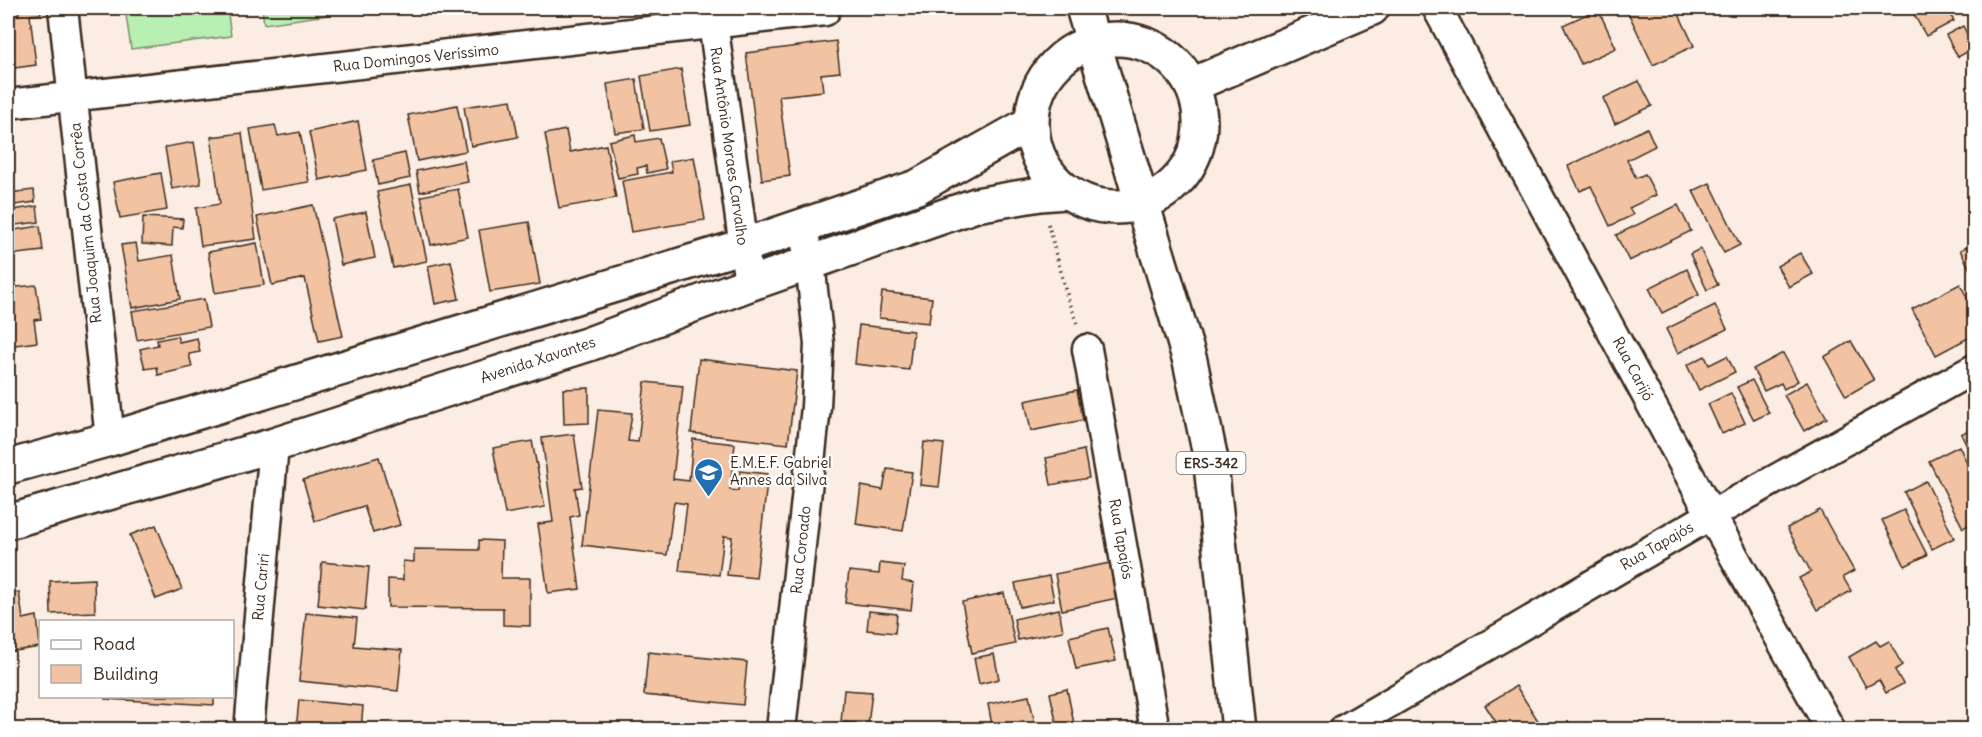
<svg xmlns="http://www.w3.org/2000/svg" width="1982" height="737" viewBox="0 0 1982 737" font-family="Delius,sans-serif">
  <style>
    .green { fill: #b8efb2; stroke: #7a8c68; stroke-width: 1.5 }
    .building { fill: #f2c3a2; stroke: #3b2a1e; stroke-width: 1.5 }
    .lines { fill: none; stroke-linecap: round; stroke-linejoin: round }
    .street-casing { stroke: #3b2a1e; stroke-width: 33 }
    .secondary-casing { stroke: #3b2a1e; stroke-width: 38 }
    .primary-casing { stroke: #3b2a1e; stroke-width: 38 }
    .path { stroke: #3b2a1e; stroke-width: 4; stroke-dasharray: 1.5 4.5; stroke-linecap: butt }
    .street { stroke: #fff; stroke-width: 28 }
    .secondary { stroke: #fff; stroke-width: 33 }
    .primary { stroke: #fff; stroke-width: 33 }
    .labels { text-anchor: middle; stroke-width: 4.5; stroke-linejoin: round; paint-order: stroke }
    .shield { fill: #fff; stroke: #766a62; stroke-width: 1.5 }
    .shield-label { font-size: 14px; font-weight: bold; fill: #3b2a1e }
    .street-label { font-size: 15px; fill: #3b2a1e; stroke: #fff }
    .poi-label { font-size: 15px; fill: #3b2a1e; stroke: #fff; text-anchor: start }
  </style>
  <rect width="100%" height="100%" fill="#fbede3"/>
  <filter id="ink" filterUnits="userSpaceOnUse"><feTurbulence type="fractalNoise" baseFrequency=".0167" numOctaves="2"/><feDisplacementMap in="SourceGraphic" scale="12" xChannelSelector="R" yChannelSelector="G"/><feConvolveMatrix kernelMatrix="1 2 1 2 8 2 1 2 1" color-interpolation-filters="sRGB"/></filter>
  <g filter="url(#ink)">
    <g class="green">
      <polygon points="125,8 227,8 231,36 131,49"/>
      <polygon points="262,8 326,8 327,15 264,24"/>
    </g>
    <g class="building">
      <polygon points="18,8 40,8 41,14 30,15 36,65 8,69 8,16 19,15"/>
      <polygon points="1626,8 1676,8 1694,46 1653,65"/>
      <polygon points="1917,8 1946,8 1954,21 1926,36 1912,11"/>
      <polygon points="1598,9 1616,48 1581,64 1563,25"/>
      <polygon points="1963,26 1974,48 1958,57 1946,35"/>
      <polygon points="836,41 840,72 821,74 823,91 779,96 790,176 762,180 746,53"/>
      <polygon points="681,69 690,125 650,131 641,76"/>
      <polygon points="636,79 644,129 615,133 607,84"/>
      <polygon points="1639,81 1652,106 1615,124 1603,98"/>
      <polygon points="511,100 518,137 471,146 464,107"/>
      <polygon points="457,105 466,151 417,161 408,115"/>
      <polygon points="358,121 367,170 319,180 309,132"/>
      <polygon points="275,125 278,136 300,132 309,182 261,190 250,129"/>
      <polygon points="1647,128 1655,146 1627,160 1636,178 1645,174 1656,195 1629,208 1633,215 1610,226 1591,186 1580,191 1568,166"/>
      <polygon points="566,130 570,152 606,145 616,198 559,208 545,134"/>
      <polygon points="242,133 256,239 201,246 196,208 220,204 211,137"/>
      <polygon points="635,135 636,142 659,138 666,169 647,173 646,166 637,168 638,174 618,178 609,141"/>
      <polygon points="194,142 201,184 172,189 165,147"/>
      <polygon points="405,153 410,178 378,185 373,160"/>
      <polygon points="694,157 705,220 631,232 622,181 672,172 670,161"/>
      <polygon points="464,161 468,182 420,192 416,171"/>
      <polygon points="161,173 167,210 120,218 113,182"/>
      <polygon points="1710,183 1740,245 1724,253 1693,191"/>
      <polygon points="411,185 427,261 393,268 377,192"/>
      <polygon points="458,189 468,237 431,245 421,196"/>
      <polygon points="34,190 35,202 8,206 8,193"/>
      <polygon points="313,205 343,336 319,341 305,278 272,285 257,217"/>
      <polygon points="1678,205 1691,231 1629,261 1616,235"/>
      <polygon points="37,206 39,222 8,226 8,211"/>
      <polygon points="366,212 375,258 341,265 332,219"/>
      <polygon points="143,217 183,219 182,228 173,227 172,246 142,244"/>
      <polygon points="529,222 540,284 490,292 479,230"/>
      <polygon points="40,226 43,251 8,255 8,231"/>
      <polygon points="136,243 139,261 173,255 180,299 132,308 121,245"/>
      <polygon points="257,243 264,285 215,293 208,252"/>
      <polygon points="1974,243 1974,277 1960,250"/>
      <polygon points="1700,249 1718,285 1707,290 1690,254"/>
      <polygon points="1800,253 1813,274 1789,287 1777,266"/>
      <polygon points="451,261 459,299 435,304 428,266"/>
      <polygon points="1687,269 1699,295 1662,313 1649,288"/>
      <polygon points="1960,284 1974,311 1974,335 1936,355 1912,309"/>
      <polygon points="36,285 41,319 34,320 37,342 8,346 8,288"/>
      <polygon points="882,292 932,298 929,323 879,318"/>
      <polygon points="204,299 209,327 137,340 132,311"/>
      <polygon points="1715,305 1727,329 1678,353 1666,329"/>
      <polygon points="859,325 913,331 909,370 855,364"/>
      <polygon points="177,336 179,342 197,338 200,352 189,354 192,367 158,375 157,367 145,369 140,349 158,345 157,340"/>
      <polygon points="1851,341 1874,380 1846,396 1824,357"/>
      <polygon points="1783,353 1798,381 1784,389 1781,383 1764,391 1753,369"/>
      <polygon points="1705,356 1709,365 1727,356 1735,372 1699,390 1687,365"/>
      <polygon points="699,359 797,371 788,444 691,433"/>
      <polygon points="1752,380 1769,413 1754,420 1737,387"/>
      <polygon points="645,382 683,386 673,479 689,481 693,439 735,444 730,490 738,491 740,471 768,474 756,578 727,575 732,537 724,536 719,575 679,571 687,504 674,502 667,555 582,545 598,410 632,413 628,441 638,442"/>
      <polygon points="1807,382 1827,418 1804,431 1784,395"/>
      <polygon points="589,388 589,423 564,424 563,389"/>
      <polygon points="1077,390 1083,420 1031,431 1025,401"/>
      <polygon points="1731,393 1745,423 1722,434 1708,404"/>
      <polygon points="1974,427 1974,461 1961,434"/>
      <polygon points="574,434 582,487 575,488 579,515 570,517 580,589 548,593 538,524 553,522 542,438"/>
      <polygon points="532,441 545,507 505,514 493,448"/>
      <polygon points="924,442 944,444 939,487 920,485"/>
      <polygon points="1959,446 1974,478 1974,522 1963,528 1929,461"/>
      <polygon points="1084,450 1089,478 1051,485 1046,458"/>
      <polygon points="379,457 400,525 373,533 364,506 315,521 303,480"/>
      <polygon points="887,469 912,472 903,531 856,524 861,486 883,490"/>
      <polygon points="1926,481 1954,538 1932,549 1904,492"/>
      <polygon points="1820,510 1854,571 1843,577 1851,591 1817,610 1799,578 1811,572 1787,528"/>
      <polygon points="1904,510 1927,555 1905,566 1882,520"/>
      <polygon points="156,525 182,589 156,599 130,535"/>
      <polygon points="479,540 502,541 501,578 530,578 530,626 503,625 503,608 388,607 388,579 403,580 403,561 414,562 414,549 479,550"/>
      <polygon points="322,562 369,567 365,610 318,605"/>
      <polygon points="1115,562 1122,597 1062,610 1055,574"/>
      <polygon points="880,563 904,566 902,581 914,583 911,610 845,603 849,571 879,574"/>
      <polygon points="1049,576 1054,600 1020,607 1015,583"/>
      <polygon points="94,579 95,612 51,614 50,581"/>
      <polygon points="19,592 23,619 37,616 40,647 8,652 8,594"/>
      <polygon points="1004,593 1015,644 972,653 962,602"/>
      <polygon points="1059,609 1063,631 1018,640 1014,619"/>
      <polygon points="869,611 897,614 895,633 867,630"/>
      <polygon points="306,613 357,618 354,646 402,650 398,691 299,681"/>
      <polygon points="1108,628 1116,661 1076,669 1069,637"/>
      <polygon points="1876,641 1880,646 1889,641 1902,665 1895,670 1903,684 1886,693 1879,680 1866,687 1849,657"/>
      <polygon points="648,652 747,662 743,705 644,695"/>
      <polygon points="994,654 999,679 979,684 974,658"/>
      <polygon points="1516,686 1544,730 1501,730 1485,705"/>
      <polygon points="1067,689 1075,729 1094,725 1095,730 1058,730 1050,693"/>
      <polygon points="844,690 872,692 868,725 841,722"/>
      <polygon points="106,696 214,696 214,705 105,699"/>
      <polygon points="1029,696 1035,724 1006,730 993,730 988,704"/>
      <polygon points="299,700 363,706 361,730 296,730"/>
      <polygon points="161,726 208,730 161,730"/>
    </g>
    <g class="lines">
      <defs>
        <g id="street">
          <polyline points="63,8 110,439"/>
          <polyline points="711,8 749,284"/>
          <polyline points="1437,8 1711,515 1831,730"/>
          <polyline points="8,104 825,11"/>
          <polyline points="1087,349 1155,730"/>
          <polyline points="249,730 274,445"/>
          <polyline points="781,730 816,407 819,344 810,263 802,226"/>
          <polyline points="1343,730 1711,515 1974,369"/>
        </g>
        <g id="secondary">
          <circle cx="1116" cy="123" r="84"/>
          <polyline points="1192,85 1372,8"/>
          <polyline points="8,467 110,439 743,246 917,187 1031,123"/>
          <polyline points="8,522 274,445 589,344 749,284 976,205 1040,194 1065,192"/>
        </g>
        <polyline id="primary" points="1083,8 1190,361 1210,455 1239,730"/>
      </defs>
      <use href="#street" class="street-casing"/>
      <use href="#secondary" class="secondary-casing"/>
      <use href="#primary" class="primary-casing"/>
      <polyline class="path" points="1048,224 1068,299 1077,323"/>
      <use href="#street" class="street"/>
      <use href="#secondary" class="secondary"/>
      <use href="#primary" class="primary"/>
    </g>
  </g>
  <defs>
    <symbol id="school-pin" viewBox="-11 -11 22 30"><path d="M0 17L-7.5 6A9.5 9.5 0 1 1 7.5 6Z" fill="#1f6fb2" stroke="#fff"/><path d="M0-5L7-2L0 1L-7-2ZM-4 1L0 2.5L4 1V4Q0 6-4 4Z" fill="#fff"/></symbol>
  </defs>
  <g fill-rule="evenodd">
    <use href="#school-pin" x="692" y="456" width="33" height="45"/>
  </g>
  <g class="labels">
    <rect class="shield" x="1176.5" y="452" width="69" height="22" rx="4.5"/>
    <g class="shield-label">
      <text x="1211" y="468">ERS-342</text>
    </g>
    <g class="street-label">
      <text transform="translate(416 58) rotate(-6)" y="5">Rua Domingos Veríssimo</text>
      <text transform="translate(729 146) rotate(82)" y="5">Rua Antônio Moraes Carvalho</text>
      <text transform="translate(86 223) rotate(-96)" y="5">Rua Joaquim da Costa Corrêa</text>
      <text transform="translate(538 360) rotate(-18)" y="5">Avenida Xavantes</text>
      <text transform="translate(1633 369) rotate(62)" y="5">Rua Carijó</text>
      <text transform="translate(1121 539) rotate(80)" y="5">Rua Tapajós</text>
      <text transform="translate(1657 546) rotate(-30)" y="5">Rua Tapajós</text>
      <text transform="translate(801 550) rotate(-84)" y="5">Rua Coroado</text>
      <text transform="translate(261 587) rotate(-85)" y="5">Rua Cariri</text>
    </g>
    <g class="poi-label">
      <text x="730" y="468">E.M.E.F. Gabriel<tspan x="730" dy="17">Annes da Silva</tspan></text>
    </g>
  </g>
  <rect width="1982" height="737" fill="none" stroke="#fff" stroke-width="30"/>
  <rect x="15" y="15" width="1952" height="707" fill="none" stroke="#3b2a1e" stroke-width="2" filter="url(#ink)"/>
  <rect x="39" y="620" width="195" height="78" fill="#ffffff" stroke="#b1aaa5" stroke-width="1.5"/>
  <rect x="51" y="640" width="30" height="9" fill="#ffffff" stroke="#b1aaa5" stroke-width="1.5"/>
  <text x="93" y="650" font-size="18" fill="#3b2a1e">Road</text>
  <rect x="51" y="665" width="30" height="18" fill="#f2c3a2" stroke="#b1aaa5" stroke-width="1.5"/>
  <text x="93" y="680" font-size="18" fill="#3b2a1e">Building</text>
</svg>
